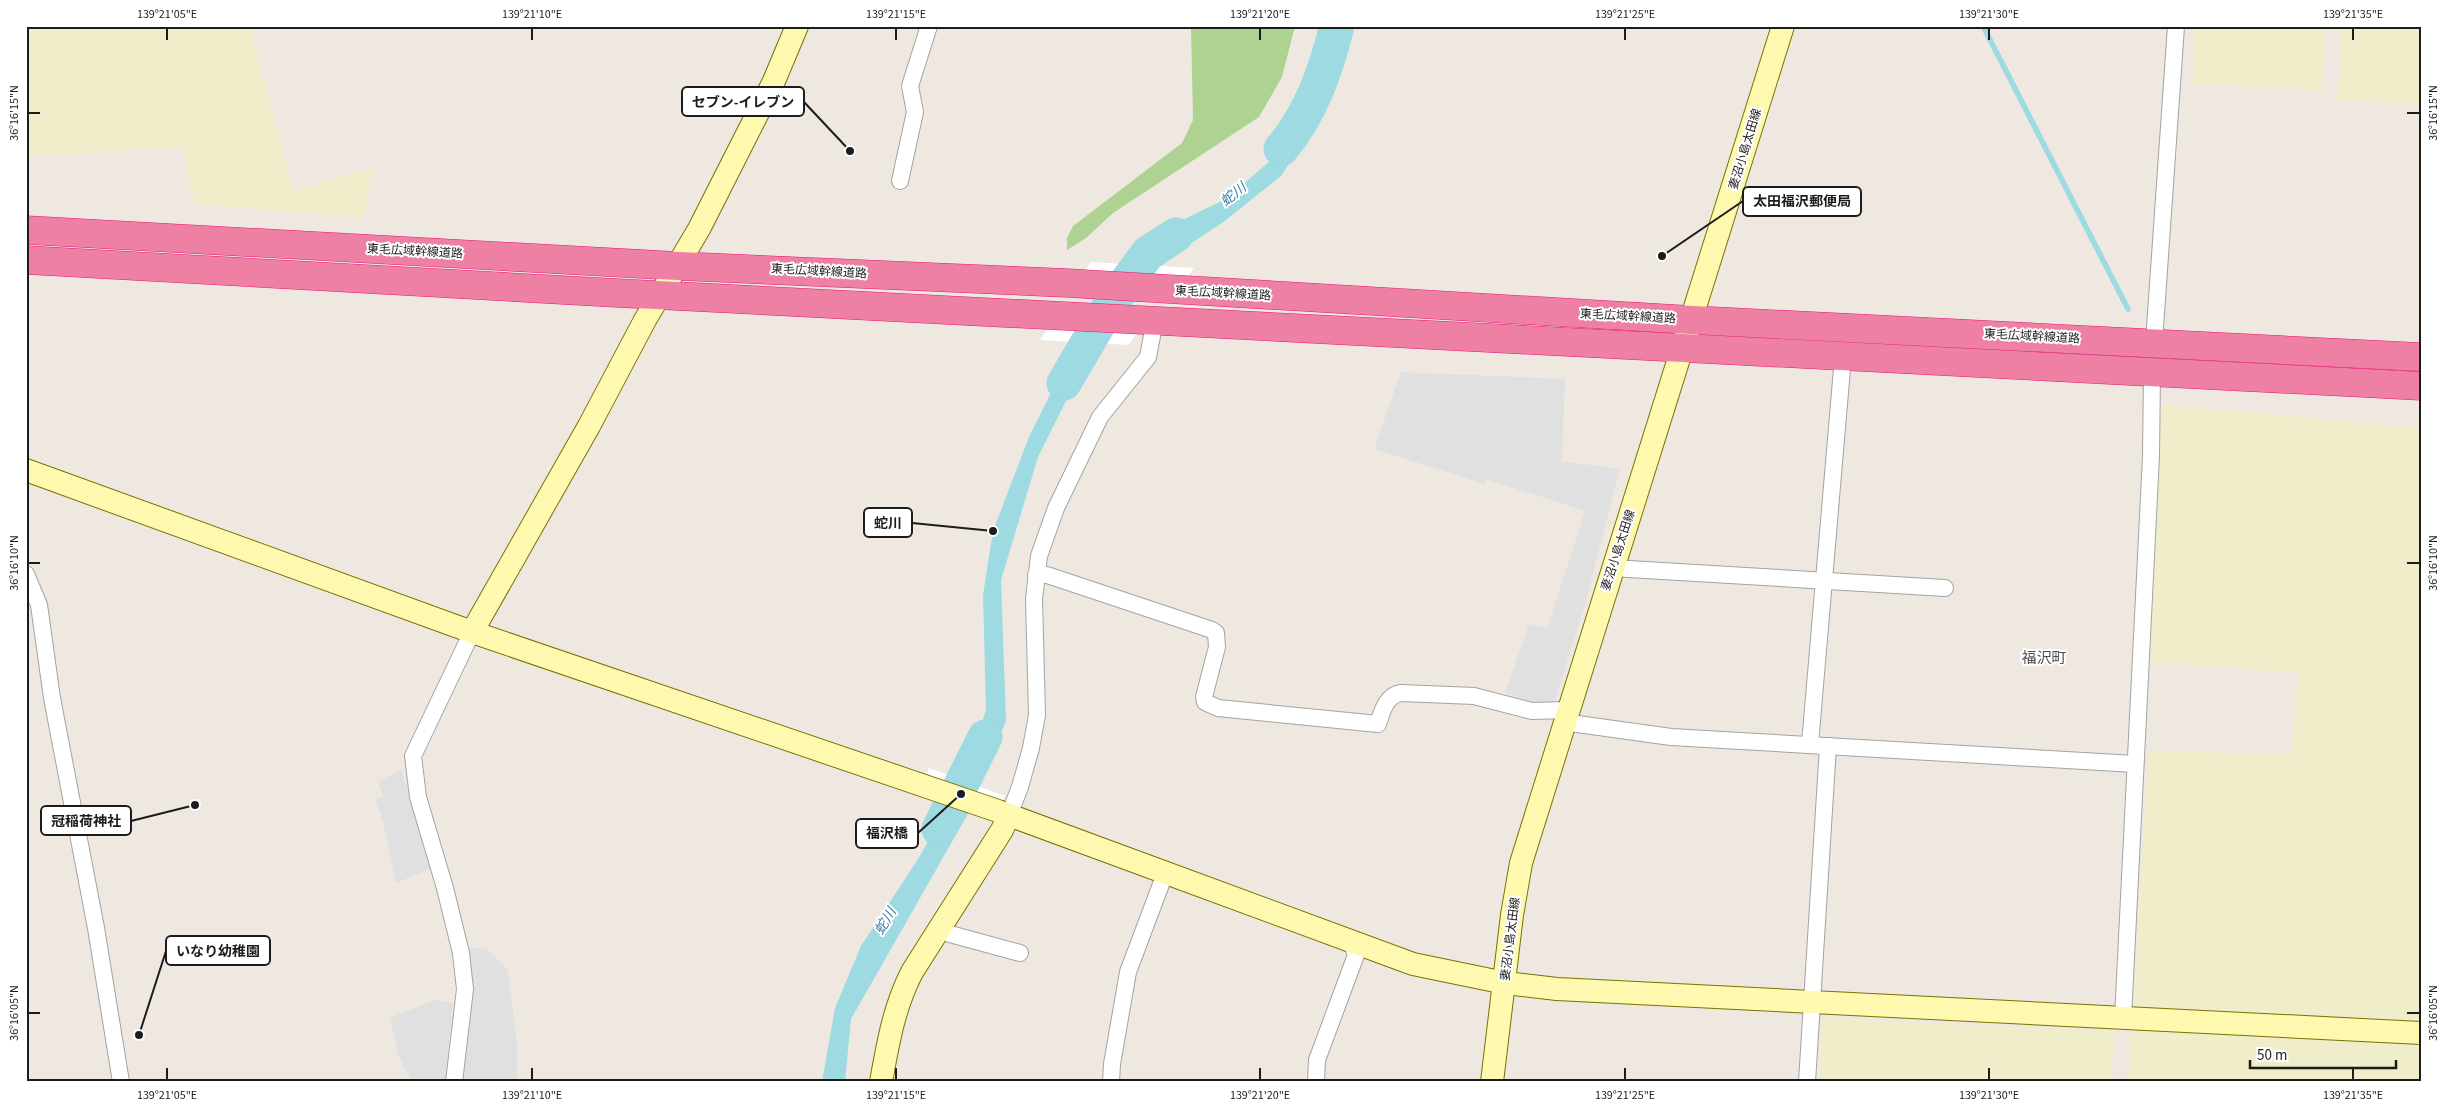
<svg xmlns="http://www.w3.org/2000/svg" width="2447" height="1108" viewBox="0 0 2447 1108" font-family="'Source Sans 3','Noto Sans JP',sans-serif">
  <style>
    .farmland { fill: #f0edca }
    .forest { fill: #add292 }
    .parking { fill: #e0e0e0 }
    .water { fill: #9ddae1 }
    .pier { fill: #fff }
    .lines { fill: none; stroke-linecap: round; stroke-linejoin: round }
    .stream { stroke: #9ddae1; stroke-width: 5.5 }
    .river { stroke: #9ddae1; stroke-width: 35 }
    .street-casing { stroke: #a3a3a3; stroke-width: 18 }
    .secondary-casing { stroke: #767400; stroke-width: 24 }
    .highway-casing { stroke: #e61578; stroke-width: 29 }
    .street { stroke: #fff; stroke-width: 16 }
    .secondary { stroke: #fff8af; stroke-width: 22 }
    .highway { stroke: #ee81a3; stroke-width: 28 }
    .ticks { fill: none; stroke: #1c1c1c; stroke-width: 2 }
    .labels { text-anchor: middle; stroke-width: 4; stroke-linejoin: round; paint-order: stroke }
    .street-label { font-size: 12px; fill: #1c1c1c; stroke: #fff }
    .water-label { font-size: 14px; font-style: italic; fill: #3c7da3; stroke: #fff }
    .quarter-label { font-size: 15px; fill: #4f4f4f; stroke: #fff }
    .leader { fill: none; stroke: #1c1c1c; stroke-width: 2 }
    .callout-dot { fill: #1c1c1c; stroke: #fff; stroke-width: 2 }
    .callout { fill: #fff; stroke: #1c1c1c; stroke-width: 2 }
    .callout-label { font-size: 14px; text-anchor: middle; font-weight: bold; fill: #1c1c1c }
    .neatline { fill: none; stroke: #1c1c1c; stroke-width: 2 }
    .ticks-label { font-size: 12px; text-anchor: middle; fill: #1c1c1c }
  </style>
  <rect width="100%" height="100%" fill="#efe8e1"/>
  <g class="farmland">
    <polygon points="26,26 249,26 294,191 372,168 363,218 194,204 183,147 26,157"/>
    <polygon points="2195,26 2326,26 2322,90 2193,84"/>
    <polygon points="2341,26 2421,26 2421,105 2338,100"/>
    <polygon points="2161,404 2421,428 2421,1024 2133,1008 2149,750 2292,755 2298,673 2149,662"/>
    <polygon points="1822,1019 2114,1031 2111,1082 1819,1082"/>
    <polygon points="2131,1030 2421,1045 2421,1082 2128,1082"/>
  </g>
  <polygon class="forest" points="1191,26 1295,26 1282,77 1259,117 1113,213 1086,238 1067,250 1067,238 1073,226 1182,143 1193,120"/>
  <g class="parking">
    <polygon points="1401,372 1565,379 1562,461 1620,469 1585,604 1555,701 1545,706 1505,693 1529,624 1547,629 1585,511 1486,479 1485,484 1374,449"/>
    <polygon points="402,770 421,838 433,868 396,883 383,822 375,799 383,796 378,781"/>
    <polygon points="485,947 508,970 517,1044 517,1082 458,1082 468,994 470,948"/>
    <polygon points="434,1000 453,1003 445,1082 412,1082 398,1055 390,1018"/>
  </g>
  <g class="water">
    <polygon points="1333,26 1350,26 1349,42 1331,99 1281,176 1222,223 1175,254 1161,266 1124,264 1174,224 1226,199 1270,161 1307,109 1327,67"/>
    <polygon points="1076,342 1095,343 1038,457 1001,580 1006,721 980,787 960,778 965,772 986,710 983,595 993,531 1029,437"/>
    <polygon points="948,804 969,812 851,1019 845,1082 822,1082 835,1008 861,946 920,856"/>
  </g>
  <g class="pier">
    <polygon points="1091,262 1194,268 1172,301 1076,284"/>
    <polygon points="1063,305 1153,310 1129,345 1040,340"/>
    <polygon points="929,768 1005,796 998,811 922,784"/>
  </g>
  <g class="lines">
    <polyline class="stream" points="1983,26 2128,309"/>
    <g class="river">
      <path d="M1281,149C1311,114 1326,70 1337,26"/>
      <polyline points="1064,383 1111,303 1148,253 1176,235"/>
      <polyline points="939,829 985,737"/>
    </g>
    <defs>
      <g id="street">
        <polyline points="900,181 915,112 910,86 929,26"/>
        <polyline points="2154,342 2176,26"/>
        <polyline points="1612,568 1945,588"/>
        <polyline points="26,574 39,605 52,698 96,928 121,1082"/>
        <path d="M1036,575H1047L1212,630L1216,633L1217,647L1204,697L1205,702L1218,708L1378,724C1382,712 1386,695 1401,693L1474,696L1532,711L1567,710"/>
        <polyline points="1563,722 1671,737 2135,764"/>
        <polyline points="1810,744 1843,357"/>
        <polyline points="1009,815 1020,787 1031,748 1037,715 1034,599 1039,556 1056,508 1100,417 1148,357 1155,320"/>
        <polyline points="939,931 1020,953"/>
        <polyline points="2123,1018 2151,456 2152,372"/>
        <polyline points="454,1082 465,989 461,953 445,888 418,797 413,756 472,632"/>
        <polyline points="1111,1082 1112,1064 1128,972 1166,871"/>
        <polyline points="1316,1082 1317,1060 1356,955 1351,942"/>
        <polyline points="1807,1082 1828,746"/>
      </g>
      <g id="secondary">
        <polyline points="26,470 472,632 998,811 1413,964 1505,983 1557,989 2421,1033"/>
        <polyline points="472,632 589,426 645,320 699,229 774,81 797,26"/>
        <path d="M881,1082C888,1043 894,1007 912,972L1002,830L1009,815"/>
        <polyline points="1492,1082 1512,915 1521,863 1783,26"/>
      </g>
      <g id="highway">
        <polyline points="26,230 678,266 1067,283 1692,320 2421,357"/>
        <polyline points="26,260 617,293 2421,386"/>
      </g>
    </defs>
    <use href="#street" class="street-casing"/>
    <use href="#secondary" class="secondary-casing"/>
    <use href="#highway" class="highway-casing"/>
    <use href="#street" class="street"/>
    <use href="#secondary" class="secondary"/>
    <use href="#highway" class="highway"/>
  </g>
  <path class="ticks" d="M167,28V40M532,28V40M896,28V40M1260,28V40M1625,28V40M1989,28V40M2353,28V40M28,113H40M2407,113H2420M28,563H40M2407,563H2420M28,1013H40M2407,1013H2420M167,1068V1080M532,1068V1080M896,1068V1080M1260,1068V1080M1625,1068V1080M1989,1068V1080M2353,1068V1080"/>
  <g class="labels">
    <g class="street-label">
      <text transform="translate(1745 149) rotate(-73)" y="4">妻沼小島太田線</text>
      <text transform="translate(415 251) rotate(3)" y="4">東毛広域幹線道路</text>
      <text transform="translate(819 271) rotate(3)" y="4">東毛広域幹線道路</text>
      <text transform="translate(1223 293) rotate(3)" y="4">東毛広域幹線道路</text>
      <text transform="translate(1628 316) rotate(3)" y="4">東毛広域幹線道路</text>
      <text transform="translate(2032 336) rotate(3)" y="4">東毛広域幹線道路</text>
      <text transform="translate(1618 550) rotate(-72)" y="4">妻沼小島太田線</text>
      <text transform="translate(1510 939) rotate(-83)" y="4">妻沼小島太田線</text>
    </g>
    <g class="water-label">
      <text transform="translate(1233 194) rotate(-39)" y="5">蛇川</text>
      <text transform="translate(885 921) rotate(-59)" y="5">蛇川</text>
    </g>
    <g class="quarter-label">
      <text x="2044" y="663">福沢町</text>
    </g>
  </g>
  <path class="leader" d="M850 151L804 102M1662 256L1743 201M993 531L912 523M195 805L131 821M961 794L918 833M139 1035L166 951"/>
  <g class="callout-dot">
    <circle cx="850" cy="151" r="5"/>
    <circle cx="1662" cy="256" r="5"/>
    <circle cx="993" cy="531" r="5"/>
    <circle cx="195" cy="805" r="5"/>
    <circle cx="961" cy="794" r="5"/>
    <circle cx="139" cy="1035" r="5"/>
  </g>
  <g class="callout">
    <rect x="682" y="87" width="122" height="29" rx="5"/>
    <rect x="1743" y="187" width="118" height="29" rx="5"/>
    <rect x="864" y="508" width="48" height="29" rx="5"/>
    <rect x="41" y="806" width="90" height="29" rx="5"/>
    <rect x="856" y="819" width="62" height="29" rx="5"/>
    <rect x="166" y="936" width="104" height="29" rx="5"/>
  </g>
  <g class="callout-label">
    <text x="743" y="107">セブン-イレブン</text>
    <text x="1802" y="206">太田福沢郵便局</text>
    <text x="888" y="528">蛇川</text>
    <text x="86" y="826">冠稲荷神社</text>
    <text x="887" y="838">福沢橋</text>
    <text x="218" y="956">いなり幼稚園</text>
  </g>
  <rect width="2447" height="1108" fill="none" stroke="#ffffff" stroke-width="55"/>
  <path d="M2250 1060v8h146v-8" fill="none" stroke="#1c1c1c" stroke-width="2.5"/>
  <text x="2257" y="1060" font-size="15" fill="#1c1c1c" stroke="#ffffff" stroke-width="4" paint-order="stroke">50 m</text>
  <rect x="28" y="28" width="2392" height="1052" class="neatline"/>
  <g class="ticks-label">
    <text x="167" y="18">139°21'05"E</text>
    <text x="532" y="18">139°21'10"E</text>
    <text x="896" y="18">139°21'15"E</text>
    <text x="1260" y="18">139°21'20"E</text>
    <text x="1625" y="18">139°21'25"E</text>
    <text x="1989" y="18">139°21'30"E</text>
    <text x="2353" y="18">139°21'35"E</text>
    <text transform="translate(14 113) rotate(-90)" y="4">36°16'15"N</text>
    <text transform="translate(2433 113) rotate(-90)" y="4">36°16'15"N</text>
    <text transform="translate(14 563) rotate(-90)" y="4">36°16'10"N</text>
    <text transform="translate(2433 563) rotate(-90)" y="4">36°16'10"N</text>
    <text transform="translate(14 1013) rotate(-90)" y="4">36°16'05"N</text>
    <text transform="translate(2433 1013) rotate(-90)" y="4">36°16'05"N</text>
    <text x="167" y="1099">139°21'05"E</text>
    <text x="532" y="1099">139°21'10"E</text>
    <text x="896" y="1099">139°21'15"E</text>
    <text x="1260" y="1099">139°21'20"E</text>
    <text x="1625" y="1099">139°21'25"E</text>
    <text x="1989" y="1099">139°21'30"E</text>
    <text x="2353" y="1099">139°21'35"E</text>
  </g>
</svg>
